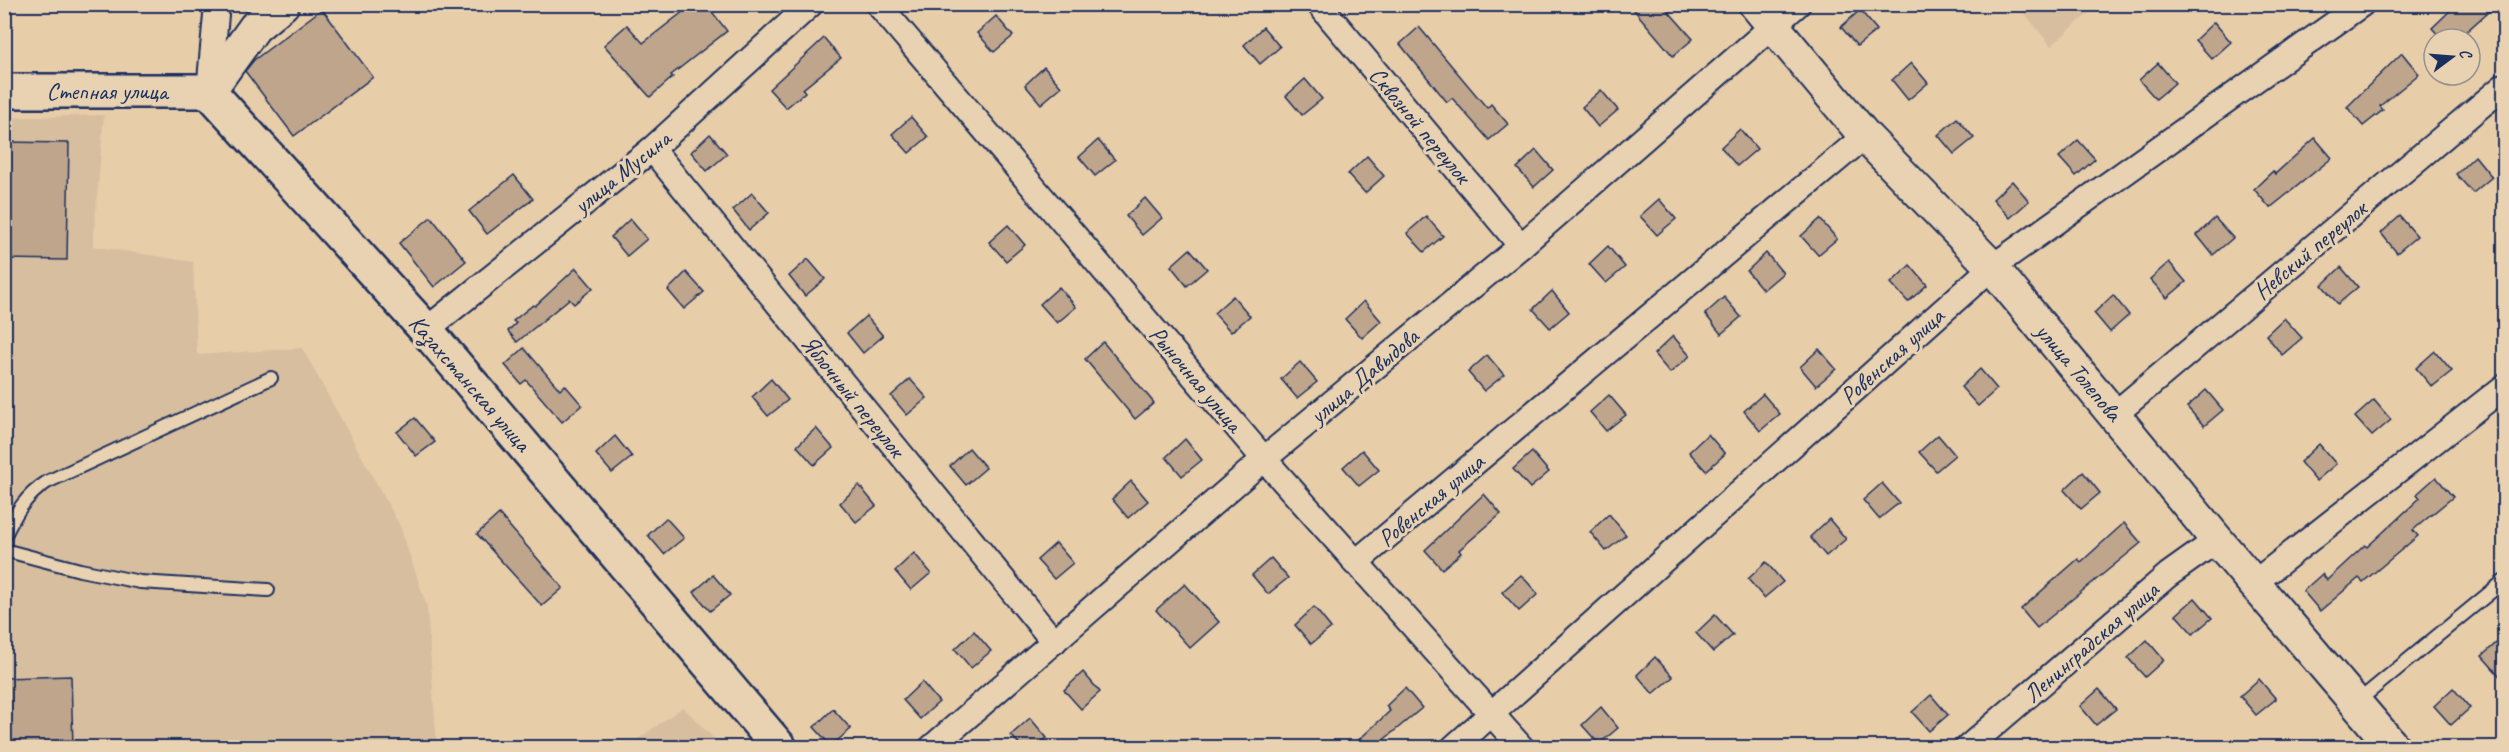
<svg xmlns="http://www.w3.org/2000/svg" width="2509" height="752" viewBox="0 0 2509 752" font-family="Caveat,sans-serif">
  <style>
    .built { fill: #d7be9f }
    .building { fill: #bea58c; stroke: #1b2f5e; stroke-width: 1.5 }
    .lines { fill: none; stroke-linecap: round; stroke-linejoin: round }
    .service-casing { stroke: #1b2f5e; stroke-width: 16 }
    .minor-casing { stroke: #1b2f5e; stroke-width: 28 }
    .tertiary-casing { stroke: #1b2f5e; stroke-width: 36 }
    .secondary-casing { stroke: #1b2f5e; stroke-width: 38 }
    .service { stroke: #e8d2b1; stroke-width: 12 }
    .minor { stroke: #e8d2b1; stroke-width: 24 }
    .tertiary { stroke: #e8d2b1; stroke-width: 32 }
    .secondary { stroke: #e8d2b1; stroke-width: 33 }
    .labels { text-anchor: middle; stroke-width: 6; stroke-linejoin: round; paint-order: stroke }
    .street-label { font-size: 24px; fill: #1b2f5e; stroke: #e8d2b1 }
  </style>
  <rect width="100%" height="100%" fill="#e8cda9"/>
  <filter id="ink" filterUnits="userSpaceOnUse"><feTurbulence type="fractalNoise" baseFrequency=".0167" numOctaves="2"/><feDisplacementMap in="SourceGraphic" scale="12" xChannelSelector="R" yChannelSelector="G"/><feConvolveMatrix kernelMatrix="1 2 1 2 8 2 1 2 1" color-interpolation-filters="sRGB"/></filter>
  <g filter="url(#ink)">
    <g class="built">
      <polygon points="2018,5 2098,5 2051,46"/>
      <polygon points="104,115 93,246 193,262 197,355 302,348 400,526 427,607 437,747 5,747 4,118"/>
      <polygon points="683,707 722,747 627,747"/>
    </g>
    <g class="building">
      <polygon points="693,4 706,4 727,31 671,75 673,77 650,97 604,45 627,25 643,43"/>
      <polygon points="1629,4 1662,4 1693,39 1673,56"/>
      <polygon points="2457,4 2497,4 2458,39 2442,39 2432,28"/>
      <polygon points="322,9 373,77 294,136 245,71 254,60"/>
      <polygon points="1860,10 1877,30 1857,46 1841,27"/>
      <polygon points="996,16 1013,36 994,52 977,33"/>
      <polygon points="2214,22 2231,42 2212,59 2195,40"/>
      <polygon points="1263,27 1280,47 1260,64 1244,45"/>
      <polygon points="1419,27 1487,108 1491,104 1508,124 1489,140 1452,98 1447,102 1400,44"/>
      <polygon points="824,38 841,58 803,89 805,92 786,108 769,89"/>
      <polygon points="2402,53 2419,74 2380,106 2383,110 2363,126 2347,107"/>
      <polygon points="1911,63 1928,83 1908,100 1892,80"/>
      <polygon points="2158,63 2175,83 2156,99 2139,80"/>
      <polygon points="1044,67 1061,87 1041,104 1025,85"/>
      <polygon points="1305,79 1322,99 1302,115 1286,96"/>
      <polygon points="1601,90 1618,110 1598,127 1582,107"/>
      <polygon points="911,117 928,137 909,153 892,134"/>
      <polygon points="1957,118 1974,138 1954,154 1938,135"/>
      <polygon points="1740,129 1757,149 1737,166 1721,147"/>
      <polygon points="710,134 727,154 707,171 691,152"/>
      <polygon points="2315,138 2332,158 2270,208 2254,189 2273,171 2275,174"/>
      <polygon points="1098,140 1115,160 1095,176 1079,157"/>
      <polygon points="2078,140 2095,159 2076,176 2059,157"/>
      <polygon points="4,142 69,143 67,260 4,259"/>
      <polygon points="1536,150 1553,170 1534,187 1517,168"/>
      <polygon points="1367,156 1384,176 1365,193 1348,174"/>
      <polygon points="2475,156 2492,177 2473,193 2456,174"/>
      <polygon points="514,175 533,199 487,234 469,211"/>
      <polygon points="2012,181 2029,201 2010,218 1993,199"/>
      <polygon points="752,193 769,213 749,230 733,210"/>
      <polygon points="1145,198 1162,218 1142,235 1126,216"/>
      <polygon points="1659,199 1676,219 1657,235 1640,216"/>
      <polygon points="1426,216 1443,236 1424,252 1407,233"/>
      <polygon points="2400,216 2417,236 2397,253 2381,233"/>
      <polygon points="431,217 466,261 434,287 399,243"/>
      <polygon points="2215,218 2233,238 2213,255 2197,235"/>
      <polygon points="630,219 647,239 627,256 611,237"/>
      <polygon points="1820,219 1837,239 1818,255 1801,236"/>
      <polygon points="1008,225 1025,245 1006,261 989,242"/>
      <polygon points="1608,246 1625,267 1606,283 1589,264"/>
      <polygon points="1190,249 1207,269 1187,286 1171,266"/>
      <polygon points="1766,253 1783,273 1763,290 1747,271"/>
      <polygon points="808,259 825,279 805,296 789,276"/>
      <polygon points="2169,262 2186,282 2167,298 2150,279"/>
      <polygon points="1910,265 1927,285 1908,302 1891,283"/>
      <polygon points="2341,267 2358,287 2338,304 2322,285"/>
      <polygon points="576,268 593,288 574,304 569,299 517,342 508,331 516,323 513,321 533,305 535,306"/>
      <polygon points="686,272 704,292 684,309 668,290"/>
      <polygon points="1059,287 1076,307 1057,323 1040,304"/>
      <polygon points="1552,291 1569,312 1550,328 1533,309"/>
      <polygon points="2113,295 2129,315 2110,332 2094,313"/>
      <polygon points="1233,296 1250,316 1231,332 1214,313"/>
      <polygon points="1724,297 1741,317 1721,334 1705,314"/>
      <polygon points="1364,301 1381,321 1362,338 1345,319"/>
      <polygon points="866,316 883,336 863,353 847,333"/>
      <polygon points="2284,318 2302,338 2282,355 2266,335"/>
      <polygon points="1673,336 1690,356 1670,373 1654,354"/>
      <polygon points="1103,342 1154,403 1135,419 1085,359"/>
      <polygon points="524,348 560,390 565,385 582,405 562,422 526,380 521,384 505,365"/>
      <polygon points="1819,349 1836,369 1816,386 1800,367"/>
      <polygon points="2435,351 2452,371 2432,387 2416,368"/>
      <polygon points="1487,355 1504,375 1484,391 1468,372"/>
      <polygon points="1300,362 1317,382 1297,398 1281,379"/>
      <polygon points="1980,369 1997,389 1978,406 1961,387"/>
      <polygon points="771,379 788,400 768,416 752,397"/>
      <polygon points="910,379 927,398 907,415 891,396"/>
      <polygon points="2206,390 2223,410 2204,426 2187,407"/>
      <polygon points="1763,394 1780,414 1760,431 1744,411"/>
      <polygon points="1609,395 1626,415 1606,431 1590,412"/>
      <polygon points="2374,400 2391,420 2372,436 2355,417"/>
      <polygon points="415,418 435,442 416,456 397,432"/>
      <polygon points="816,428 833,448 814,465 797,446"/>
      <polygon points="1708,434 1725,454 1706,471 1689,452"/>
      <polygon points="1938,435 1955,455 1936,471 1919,452"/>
      <polygon points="615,436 632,457 612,473 596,454"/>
      <polygon points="1185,439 1202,460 1182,476 1166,457"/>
      <polygon points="2319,444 2336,464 2316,481 2300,462"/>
      <polygon points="969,448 986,468 966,485 950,466"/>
      <polygon points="1362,450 1379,470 1359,486 1343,467"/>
      <polygon points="1532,452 1549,472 1530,488 1513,469"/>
      <polygon points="2083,472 2100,493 2081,509 2064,490"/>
      <polygon points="2436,477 2453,497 2413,530 2418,536 2363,582 2359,578 2320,611 2303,591 2322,574 2327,580 2365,545 2367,547 2420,498 2417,494"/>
      <polygon points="1131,481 1148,501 1128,518 1112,499"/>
      <polygon points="1882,483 1899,503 1879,519 1863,500"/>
      <polygon points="859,485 876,506 856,522 840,503"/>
      <polygon points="1484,494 1501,514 1459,550 1461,553 1442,569 1425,550"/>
      <polygon points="499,514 563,588 542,606 477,534"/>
      <polygon points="1609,514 1626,535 1606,551 1590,532"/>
      <polygon points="666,518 684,538 664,554 648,535"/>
      <polygon points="1829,519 1846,539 1826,556 1810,537"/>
      <polygon points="2124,523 2141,543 2037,628 2021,609 2078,559 2081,562"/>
      <polygon points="1056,543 1073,563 1054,579 1037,560"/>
      <polygon points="914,553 931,573 911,590 895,571"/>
      <polygon points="1271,558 1288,578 1268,594 1252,575"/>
      <polygon points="1766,562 1783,582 1764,598 1748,579"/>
      <polygon points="713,575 730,595 710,611 694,592"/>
      <polygon points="1521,575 1538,594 1519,611 1502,592"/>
      <polygon points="1185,584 1219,622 1190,648 1156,610"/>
      <polygon points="2195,598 2212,618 2193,634 2176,615"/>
      <polygon points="1314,607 1331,628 1311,644 1295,625"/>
      <polygon points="1715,615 1733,635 1713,652 1696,633"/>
      <polygon points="974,631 991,651 971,668 955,649"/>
      <polygon points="2505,635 2505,682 2482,656"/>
      <polygon points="2147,640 2164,660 2145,677 2128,658"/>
      <polygon points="1655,657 1673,677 1653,694 1637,675"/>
      <polygon points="1083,672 1100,692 1081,709 1064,690"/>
      <polygon points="71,676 73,747 4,747 4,678"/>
      <polygon points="2259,679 2276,699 2256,715 2240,696"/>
      <polygon points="922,682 939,702 920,719 903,700"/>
      <polygon points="1405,688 1422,708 1375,747 1351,747 1390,711 1386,706"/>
      <polygon points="2453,688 2470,708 2451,725 2434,706"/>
      <polygon points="2099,689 2116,709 2096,725 2080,706"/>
      <polygon points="1931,695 1948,715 1929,731 1912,712"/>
      <polygon points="1601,707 1618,728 1599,744 1582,725"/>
      <polygon points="833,709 851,729 831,746 814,727"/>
      <polygon points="1030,718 1047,738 1036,747 1022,747 1011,735"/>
    </g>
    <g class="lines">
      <defs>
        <g id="service">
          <path d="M4,537C15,514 25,496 47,482L271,378"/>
          <polyline points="4,550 80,570 140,582 268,590"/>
          <polyline points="2357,702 2504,581"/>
        </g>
        <g id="minor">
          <polyline points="878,4 1264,459 1522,748"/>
          <polyline points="1319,4 1521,246"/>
          <polyline points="209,91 217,4"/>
          <polyline points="652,149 1054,642"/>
          <polyline points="426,330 652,149 811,4"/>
          <polyline points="2115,414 2504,86"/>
          <polyline points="1355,563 1865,136"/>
          <polyline points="2254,583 2504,387"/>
          <polyline points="931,748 1264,459 1521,246 1798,4"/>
          <polyline points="1453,748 1992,267 2362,4"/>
          <polyline points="1967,748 2168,575 2217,540"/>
        </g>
        <g id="tertiary">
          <polyline points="1755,4 1865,136 1992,267 2217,540 2394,748"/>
          <polyline points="209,91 255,27 283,4"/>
        </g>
        <polyline id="secondary" points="4,91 209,91 426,330 780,748"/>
      </defs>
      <use href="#service" class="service-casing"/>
      <use href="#minor" class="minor-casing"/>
      <use href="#tertiary" class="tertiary-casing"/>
      <use href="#secondary" class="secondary-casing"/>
      <use href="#service" class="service"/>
      <use href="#minor" class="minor"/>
      <use href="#tertiary" class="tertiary"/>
      <use href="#secondary" class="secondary"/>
    </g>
  </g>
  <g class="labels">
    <g class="street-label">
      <text x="107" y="99">Степная улица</text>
      <text transform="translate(1420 125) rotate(50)" y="8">Сквозной переулок</text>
      <text transform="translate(622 172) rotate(-39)" y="8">улица Мусина</text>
      <text transform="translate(2310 250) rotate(-40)" y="8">Невский переулок</text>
      <text transform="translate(1892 356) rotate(-42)" y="8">Ровенская улица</text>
      <text transform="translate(2079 372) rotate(50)" y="8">улица Толепова</text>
      <text transform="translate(1364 376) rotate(-40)" y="8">улица Давыдова</text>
      <text transform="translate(1196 379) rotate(50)" y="8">Рыночная улица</text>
      <text transform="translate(470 383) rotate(49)" y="8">Казахстанская улица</text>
      <text transform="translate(853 396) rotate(51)" y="8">Яблочный переулок</text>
      <text transform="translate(1431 500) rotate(-40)" y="8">Ровенская улица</text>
      <text transform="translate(2091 642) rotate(-41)" y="8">Ленинградская улица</text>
    </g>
  </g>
  <rect width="2509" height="752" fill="none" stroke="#e8d2b1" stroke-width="24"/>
  <rect x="12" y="12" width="2485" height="728" fill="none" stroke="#1b2f5e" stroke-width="2" filter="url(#ink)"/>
  <g transform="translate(2452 57) rotate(74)"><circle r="28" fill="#e8d2b1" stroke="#969190" stroke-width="1.5"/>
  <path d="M0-4.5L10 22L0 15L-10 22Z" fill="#1b2f5e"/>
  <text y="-9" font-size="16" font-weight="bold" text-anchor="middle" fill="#1b2f5e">С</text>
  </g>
</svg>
